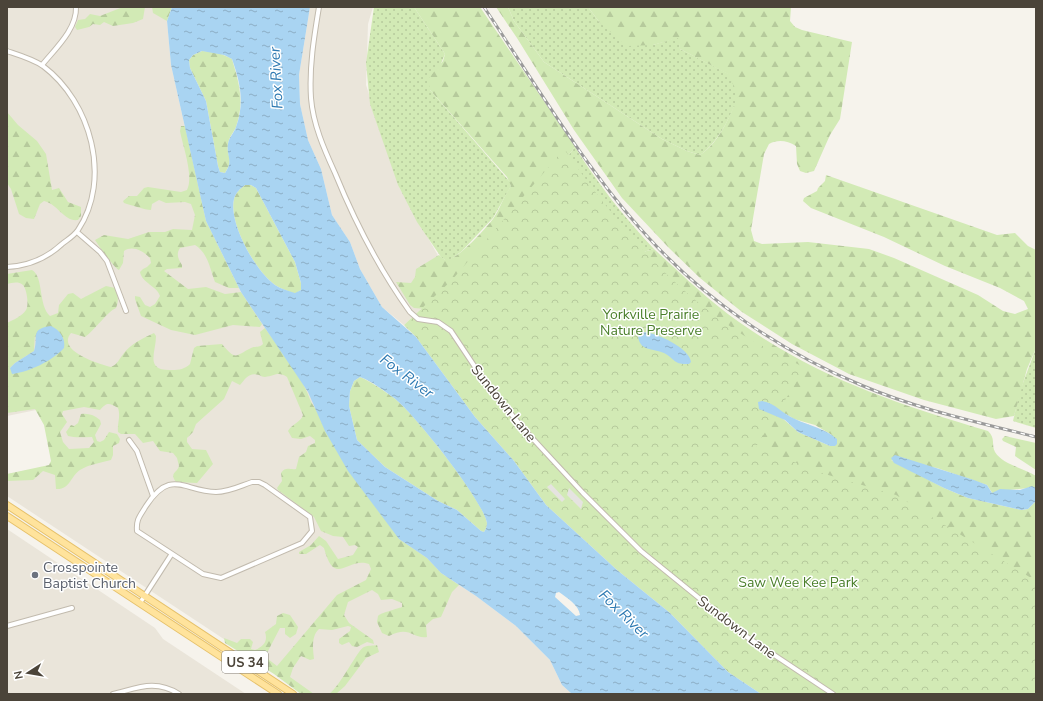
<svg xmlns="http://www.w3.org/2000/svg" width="1043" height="701" viewBox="0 0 1043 701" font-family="'Nunito Sans',sans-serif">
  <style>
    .residential { fill: #eae5da }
    .grass { fill: url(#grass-dots) }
    .forest { fill: url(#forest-firs); fill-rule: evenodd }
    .park { fill: url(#park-crowns) }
    .parking { fill: #e5e3e0 }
    .water { fill: url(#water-ripples); fill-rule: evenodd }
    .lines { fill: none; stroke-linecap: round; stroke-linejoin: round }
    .minor-casing { stroke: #c2bbae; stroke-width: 6 }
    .primary-casing { stroke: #e6c16a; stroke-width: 8 }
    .minor { stroke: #fff; stroke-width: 4 }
    .primary { stroke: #ffe39c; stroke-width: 6 }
    .rail-casing { stroke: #9a9a9a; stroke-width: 3 }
    .rail { stroke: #fff; stroke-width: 1.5; stroke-dasharray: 4.5; stroke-linecap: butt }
    .worship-dot { fill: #6b7280; stroke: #fff; stroke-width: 1.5 }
    .labels { text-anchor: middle; stroke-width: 3; stroke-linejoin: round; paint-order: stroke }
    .shield { fill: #fff; stroke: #817c74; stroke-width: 1 }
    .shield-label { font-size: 13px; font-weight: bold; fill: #4b4439 }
    .park-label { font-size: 14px; fill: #4a7f2a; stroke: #fff }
    .street-label { font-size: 14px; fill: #4b4439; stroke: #fff }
    .worship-label { font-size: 14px; fill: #5b616d; stroke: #fff; text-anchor: start }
    .water-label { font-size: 15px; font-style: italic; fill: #2e7ab2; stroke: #fff }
  </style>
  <defs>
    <pattern id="grass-dots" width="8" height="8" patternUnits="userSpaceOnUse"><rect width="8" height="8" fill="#d2eab5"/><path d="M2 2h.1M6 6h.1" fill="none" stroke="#b6ca9c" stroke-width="1.8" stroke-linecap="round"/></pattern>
    <pattern id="forest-firs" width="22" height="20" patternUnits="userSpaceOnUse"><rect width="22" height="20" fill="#d2eab5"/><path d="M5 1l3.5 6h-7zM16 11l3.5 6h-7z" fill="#b6ca9c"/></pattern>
    <pattern id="park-crowns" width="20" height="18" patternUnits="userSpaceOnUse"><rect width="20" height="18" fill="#d2eab5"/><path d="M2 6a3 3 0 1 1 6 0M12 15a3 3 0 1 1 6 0" fill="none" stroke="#b6ca9c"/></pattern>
    <pattern id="water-ripples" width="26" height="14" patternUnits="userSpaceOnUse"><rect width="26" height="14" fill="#a9d4f2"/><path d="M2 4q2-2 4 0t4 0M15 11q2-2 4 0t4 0" fill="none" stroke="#8caec5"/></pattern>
  </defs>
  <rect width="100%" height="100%" fill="#f6f3ec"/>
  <g class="residential">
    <polygon points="7,7 160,7 167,21 171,65 206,221 241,292 441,573 476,596 516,626 550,660 562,685 572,694 307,694 7,496 7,474 55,465 41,409 7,416"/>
    <polygon points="310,7 373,7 368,24 366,85 400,189 452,280 404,325 382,307 360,269 350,242 332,215 321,169 308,140 300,104 299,75"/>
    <polygon points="7,529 155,628 163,639 246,694 7,694"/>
  </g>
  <g class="grass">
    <polygon points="374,7 414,7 445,54 430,90 510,182 511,186 493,218 462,251 450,260 445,260 441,257 417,222 398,185 370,104 366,63"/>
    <path d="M508,7H588L600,23L653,45L679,37L680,49L729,74L739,95C731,115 719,142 700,155L687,151L662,139L544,62L514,21Z"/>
    <path d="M575,147C598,184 624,217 654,249L639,253L556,171Z"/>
    <polygon points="1036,348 1036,428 1013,421 1020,391"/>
  </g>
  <g class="forest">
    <polygon points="123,7 145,7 143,19 133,23 113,26 104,22 100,25 93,24 89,27 77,30 75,27 78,20 85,19 90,14 100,16"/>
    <polygon points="152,7 172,7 167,21 153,13"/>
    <path d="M414,7H480L575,147L556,171L639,253L654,249C681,274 708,300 739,322C818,378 897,404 988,431C996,439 991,444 995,452C1003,465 1024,468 1036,476V488C1033,487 997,491 993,494L987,485L937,468L891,460L944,488L968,498L1021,510L1028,509L1036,501V694L426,309L414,308L410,305L396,282L411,283L415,277L416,269L439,255L445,260C457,261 485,229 493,219C500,209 504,196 511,186L507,177L430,90L428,79L443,61L445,54ZM786,414L794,419L815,425L832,435L830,446L798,432L781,417Z"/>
    <path d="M496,7H508L514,21L544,62L662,139L687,151L700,155C719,143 731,115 738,95L728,74L680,49L678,38L653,45L627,46L600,23L588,7H791L790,21L795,27L802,30L852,42L840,119L830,135L814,171L806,173L800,171L797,164L796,146C787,141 779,139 769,144L764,154L751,230L754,241L762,244L808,242L869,249L894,258L978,295L1003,311L1015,314L1028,309L1024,301L1000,288L945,266L884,237L811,208L803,201L804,198L817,191L818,188L825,181L826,175L997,235L1015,233L1028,246L1036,250V348L1027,369L1014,416L996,419L924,400L849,374L792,344L742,312L700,278L668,247L622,198L574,130L517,38Z"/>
    <path d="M202,51C213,51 223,54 232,59C239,83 245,102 236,127C234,132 229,137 228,144C226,158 235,158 225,173L220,172L218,166L206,101L190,68L189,60L193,55Z"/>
    <path d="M7,112L18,125L37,141L46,154L52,190L59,188L68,202L81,207V216L78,220C64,222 58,204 44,201L40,204L34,219L26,218L19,214L11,189L7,183Z"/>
    <path d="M181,126H185L206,221L239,288H229L215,282C210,269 208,253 195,245L180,248C176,254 178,259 182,265V268L167,269L164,271L188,289L206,287L225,294L241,292L262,324L260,327L233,325L195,335L171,330L141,316L135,299V296L140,297L145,305L150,307L155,304L160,296C157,286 142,283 140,272L143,269L147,267L151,263L150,258C143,251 133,245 124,251L123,263L119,270C115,269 99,246 95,240L104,235L128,239L149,232H165L173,229L192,230L195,215L191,204L185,202L166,203L159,200L152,204L151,210C145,210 131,205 124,203L123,201L129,196H137L144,188L148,187L181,192L187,190C194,176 183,147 180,131Z"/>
    <path d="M245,185H251L256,188L295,262L301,283V290L295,294C289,291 281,289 275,285C256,272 228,223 234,199C236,192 240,189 245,185Z"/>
    <path d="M32,270C44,277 38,305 50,316L58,313L59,305L68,294L73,293L81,299L106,286L115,288C118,295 119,300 116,308C107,312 95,330 85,337L71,333C56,351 99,364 111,367C118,364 119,359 124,353C131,344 143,338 154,333L156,336C156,353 144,371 172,370C179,370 185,369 190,364L194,348L197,346L222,344C236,361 235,356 251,348C255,346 259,348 263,344L260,332L265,328C281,351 302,375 311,402L399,539L427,558L441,573L459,585L452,592L441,617L433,619L426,625L427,637C412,639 410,625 389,636L382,633L377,622L378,616C380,613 397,609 402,607V603L392,599L381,600L378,594L372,590L348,602L344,615L349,623L373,640L374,644L367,642L357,647L352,646L349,642L342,645L339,643V639L350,631L351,627L348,626L332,630L319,629C311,636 313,650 314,659L310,660L301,656L293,668L290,677L314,694H301L274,674L225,643L224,638L237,643L241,639H250L253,642L251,649L255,650C264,646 268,641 265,632L276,624L277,616L283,613L290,615L298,627L296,634L290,638L285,634V628H280L267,653L268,659L277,666L337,595L366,580L371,569L369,564C347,556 335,589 324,548L320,545L306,554H299V552L311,545L319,536L326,541L338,559L353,555L358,547L355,545L349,546L343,537L333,536L321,531L314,517L278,490L277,488L282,481L281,473C286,466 289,470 296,469L299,457L306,452L308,446L315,443V440L310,436L301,439L292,438L288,431C292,424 301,422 303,415L287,377C278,371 275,376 265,377C262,377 262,376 259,375C249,372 246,378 240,385L232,381L224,399L196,424L193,432L187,438V442L192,449L206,450L213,464L197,483L176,482C169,473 177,473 179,466L177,458L173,453L160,451L153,441L143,443L135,434H121L118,432C117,423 121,417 118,408C109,403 107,402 100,410L84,407L63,411L62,414L67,422L60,432L63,442L69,449L89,448L94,442L92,437C84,437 75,438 68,436L66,432L71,425L74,426L78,423L81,414C89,413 94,415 100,420L101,424L95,435L97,441L100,442L104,440L109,432L117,434L120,439L119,443L113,446V455L111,460C100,463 90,464 80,470C70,477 70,490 56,489L55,475L43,471L33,480L7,481V474L49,465L51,461L44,425L35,409L7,413V323C13,320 22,316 26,310C29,305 27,290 23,285C18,281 12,283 7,284V274ZM35,334L40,364L10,368L15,363L34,351Z"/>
    <path d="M360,377C372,382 384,391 394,398C413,412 484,501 487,523C487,526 486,529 484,532L481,531L457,510L438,501L385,467L357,440L349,406L350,391L354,381Z"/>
    <polygon points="1005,436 1036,443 1036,470 1015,456 1016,447 1003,441 1002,439"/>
    <path d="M377,645L379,652L366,658L345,686L336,694H329C341,685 358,649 364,647C368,645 373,646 377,645Z"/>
  </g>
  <path class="park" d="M564,149C614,220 667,286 740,333C760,346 783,356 805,368L756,447L825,474L896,495L1036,581V694H761L728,672L670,613L617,570L546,505L514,461L475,417L416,337L404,325L452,280Z"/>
  <g class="parking">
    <polygon points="551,484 565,499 562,502 547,487"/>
    <polygon points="569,488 583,502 581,509 567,495"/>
  </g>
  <g class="water">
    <path d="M172,7H310L299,75L300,104L308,140L321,169L332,215L350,242L360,269L382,307L416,337L475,417L514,461L546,505L617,570L670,613L728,672L761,694H572L562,685L550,660L516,626L476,596L441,573L427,558L399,539L348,471L325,431L308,392L241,292L206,221L171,65L167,21ZM202,51L224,55L232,59C240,82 245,102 236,127C234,133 229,137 228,144C226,157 234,160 225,173L220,172L218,166L206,101L190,68L189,60L193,55ZM245,185H251L256,188L295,262L301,283V290L295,293C289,291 281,289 275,285C256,272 228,223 234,199C236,192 240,189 245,185ZM360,377C372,381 384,391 394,398C413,412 483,500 487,523C487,526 486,529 484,532L481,531L457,510L438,501L385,467L357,440L349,406L350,391L354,381ZM559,592C567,598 579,605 580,615L576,616L555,597L556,593Z"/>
    <path d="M51,326C60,330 66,339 64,348C52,361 29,372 12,374L10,368L15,363L34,351C39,337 29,329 51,326Z"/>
    <path d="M641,332C654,331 690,348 691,362L689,364C674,365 675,359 664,353C653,348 639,352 638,335Z"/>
    <path d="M762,401C776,403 782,414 795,419C810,426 824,428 837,439V444L835,446H830L798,432L785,420L759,409L758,402Z"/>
    <polygon points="895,455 974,480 987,485 992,493 1000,489 1020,490 1032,486 1036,488 1036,501 1028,509 1021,510 968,498 944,488 894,463 891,458"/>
  </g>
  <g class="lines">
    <defs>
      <g id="minor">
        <path d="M319,7C314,37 309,67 311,98C313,124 324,149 335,173C355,222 379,269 410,312L418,319L438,322L451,331L487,385L522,427L583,493L641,551L747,637L833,694"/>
        <path d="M7,51C19,55 33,59 43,66C91,102 112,179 78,230C74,236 67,240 62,244C47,258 27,266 7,267"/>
        <path d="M42,65C55,49 77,29 76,7"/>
        <polyline points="77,232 100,252 107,261 126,311"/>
        <polyline points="129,440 137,451 153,496"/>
        <path d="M252,482H259L265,485L310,517L312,531L302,543L221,578L203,574L137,531C136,519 140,516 146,506C171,468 183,491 216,492C229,492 240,486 252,482Z"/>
        <polyline points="140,603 171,555"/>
        <polyline points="7,626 72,608"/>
        <path d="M113,694C138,688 155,679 179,694"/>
      </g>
      <g id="primary">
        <polyline points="7,505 293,694"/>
        <polyline points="7,516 278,694"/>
      </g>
    </defs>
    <use href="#minor" class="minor-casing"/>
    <use href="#primary" class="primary-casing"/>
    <use href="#minor" class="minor"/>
    <use href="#primary" class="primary"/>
    <defs>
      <path id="rail" d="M484,7C535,83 585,168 647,236C705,300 782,352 861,385C917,409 977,422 1036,437"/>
    </defs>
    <use href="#rail" class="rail-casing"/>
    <use href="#rail" class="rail"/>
  </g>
  <circle class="worship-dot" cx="35" cy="575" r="4"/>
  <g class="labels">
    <rect class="shield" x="222" y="651" width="46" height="22" rx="3"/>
    <g class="shield-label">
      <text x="245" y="667">US 34</text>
    </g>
    <g class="park-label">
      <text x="651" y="319">Yorkville Prairie<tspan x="651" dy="16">Nature Preserve</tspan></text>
      <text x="798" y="587">Saw Wee Kee Park</text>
    </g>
    <g class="street-label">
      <text transform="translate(504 403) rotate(51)" y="5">Sundown Lane</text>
      <text transform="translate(737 627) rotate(37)" y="5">Sundown Lane</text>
    </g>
    <g class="worship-label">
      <text x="43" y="572">Crosspointe<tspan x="43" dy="16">Baptist Church</tspan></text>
    </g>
    <g class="water-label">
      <text transform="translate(276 78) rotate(-93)" y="5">Fox River</text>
      <text transform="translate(407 376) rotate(37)" y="5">Fox River</text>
      <text transform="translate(624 614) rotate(44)" y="5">Fox River</text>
    </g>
  </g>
  <rect width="1043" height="701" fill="none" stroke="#4b4439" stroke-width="16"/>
  <g transform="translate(28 673) rotate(258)" stroke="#ffffff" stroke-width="3" paint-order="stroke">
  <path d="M0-3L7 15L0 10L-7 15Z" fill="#4b4439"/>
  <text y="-6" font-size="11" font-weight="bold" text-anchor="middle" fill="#4b4439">N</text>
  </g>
</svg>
